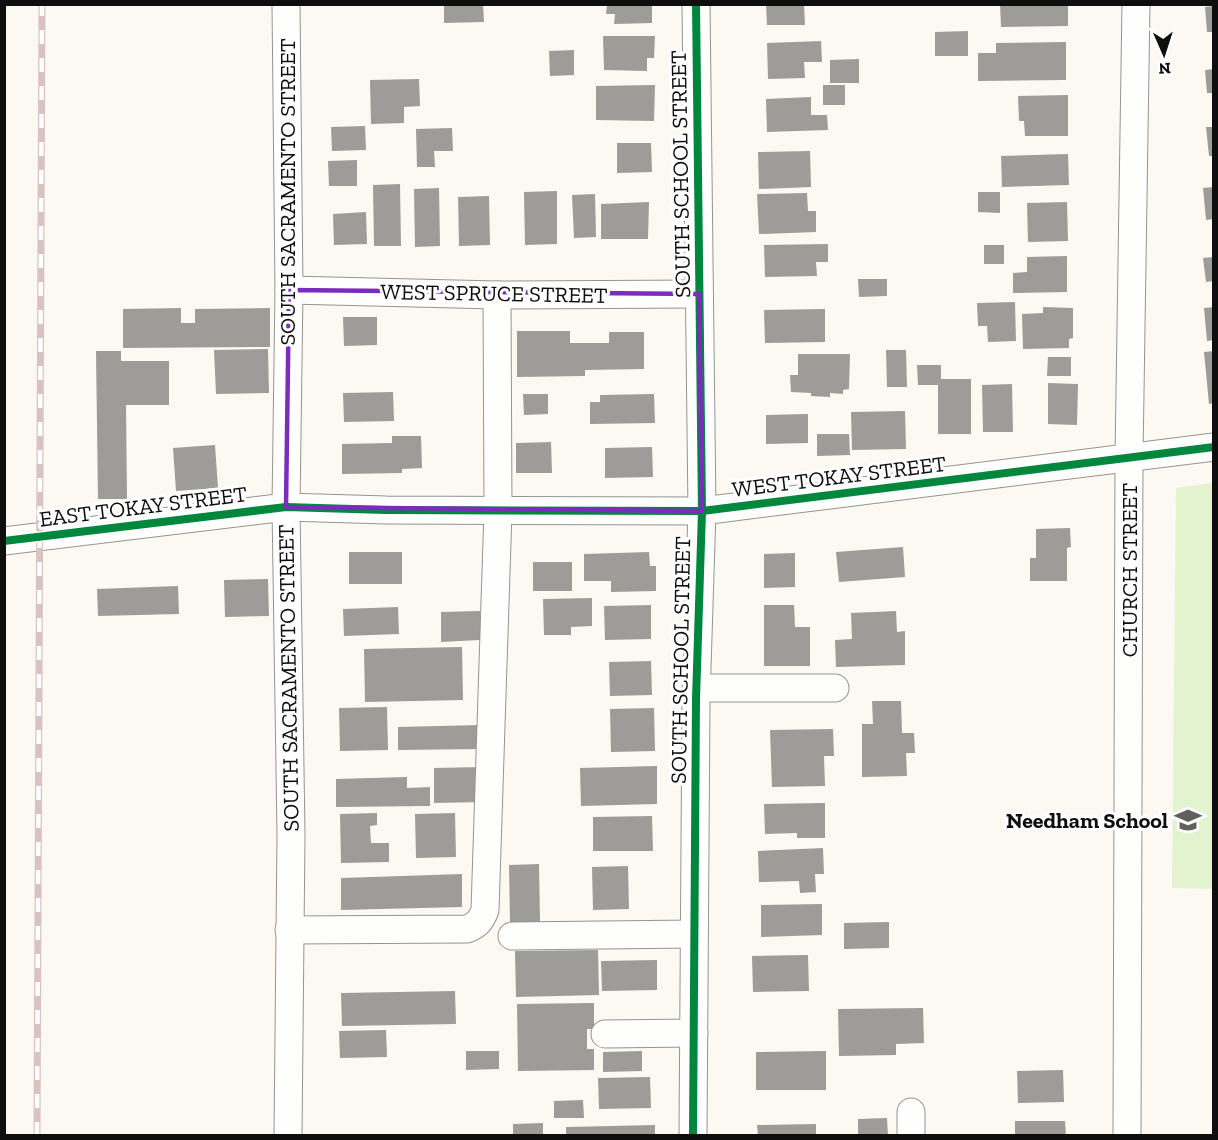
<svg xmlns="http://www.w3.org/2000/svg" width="1218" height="1140" viewBox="0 0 1218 1140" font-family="'Zilla Slab',serif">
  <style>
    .green { fill: #e3f3cf }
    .building { fill: #9e9c98 }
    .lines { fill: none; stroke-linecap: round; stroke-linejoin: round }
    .minor-casing { stroke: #959491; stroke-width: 29 }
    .minor { stroke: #fefefd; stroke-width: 27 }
    .rail-casing { stroke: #d9c3c2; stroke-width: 7 }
    .rail { stroke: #fff; stroke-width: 4.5; stroke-dasharray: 14; stroke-linecap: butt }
    .cycleway-casing { stroke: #fff; stroke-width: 11 }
    .cycleway { stroke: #00873e; stroke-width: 8 }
    .marked { fill: none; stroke: #7b2cbf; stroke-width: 4.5; stroke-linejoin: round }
    .labels { text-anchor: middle; stroke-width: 6; stroke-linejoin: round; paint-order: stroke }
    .street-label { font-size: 22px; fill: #0e0e0e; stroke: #fff }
    .poi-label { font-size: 22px; font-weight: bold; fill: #0e0e0e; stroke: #fff; text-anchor: end }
  </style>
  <rect width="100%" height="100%" fill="#fbf9f2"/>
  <polygon class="green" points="1213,483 1213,889 1172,888 1176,488"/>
  <g class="building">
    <polygon points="444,4 483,4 484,22 444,23"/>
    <polygon points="766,4 804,4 805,25 767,25"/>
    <polygon points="1000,4 1068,4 1068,26 1001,27"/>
    <polygon points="607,5 652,5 652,23 614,24 615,14 606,14"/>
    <polygon points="1214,6 1214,32 1207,32 1205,7"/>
    <polygon points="968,31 968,56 935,56 935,32"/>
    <polygon points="603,36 655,36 654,58 647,58 647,71 604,70"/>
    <polygon points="821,41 822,62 804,62 805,78 768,79 767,43"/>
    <polygon points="1066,42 1066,80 978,81 978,53 996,53 996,43"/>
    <polygon points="574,50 574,75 550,76 549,51"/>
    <polygon points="859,59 859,83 830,83 830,60"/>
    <polygon points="1214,69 1214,93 1207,93 1205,70"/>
    <polygon points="419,79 420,106 404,107 404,123 371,124 370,80"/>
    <polygon points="655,85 654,121 596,120 596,86"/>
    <rect x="823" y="85" width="22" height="20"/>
    <polygon points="1068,95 1068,136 1025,136 1024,121 1019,121 1018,96"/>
    <polygon points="811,97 811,115 827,115 828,130 767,132 766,99"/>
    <polygon points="365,126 366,150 332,151 331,127"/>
    <polygon points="1206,127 1214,127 1214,156 1209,156"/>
    <polygon points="452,128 453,151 434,151 435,167 417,167 416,129"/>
    <polygon points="617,143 651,143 652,172 617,173"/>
    <polygon points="810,151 811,187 759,189 758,152"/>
    <polygon points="1068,154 1069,185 1002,187 1001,156"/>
    <polygon points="357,160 357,186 329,186 328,161"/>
    <polygon points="400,184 401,246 374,246 373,185"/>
    <polygon points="1214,187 1214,219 1206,220 1203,188"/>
    <polygon points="439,188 440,246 415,247 414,189"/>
    <polygon points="557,191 557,244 525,245 524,192"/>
    <polygon points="978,192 1000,192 1000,213 978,212"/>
    <polygon points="807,193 808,211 816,211 816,232 759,234 757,194"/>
    <polygon points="595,194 596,237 574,238 572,195"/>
    <polygon points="489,196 490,245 459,246 458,197"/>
    <polygon points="649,202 648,239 601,239 601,204"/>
    <polygon points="1067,202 1068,241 1028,242 1027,203"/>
    <polygon points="366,212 367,244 334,245 333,214"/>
    <polygon points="828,244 828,262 816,262 817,276 765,277 764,245"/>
    <rect x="984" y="245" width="20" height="19"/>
    <polygon points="1067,256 1067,292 1013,293 1013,273 1027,272 1027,257"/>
    <polygon points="1214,257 1214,281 1206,282 1203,258"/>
    <polygon points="858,279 887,279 887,296 859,297"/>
    <polygon points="1015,302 1016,341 988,342 987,326 978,326 977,303"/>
    <polygon points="1043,307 1073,308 1073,338 1069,339 1069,348 1023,349 1022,314 1043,313"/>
    <polygon points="1214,307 1214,340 1207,341 1204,308"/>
    <polygon points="181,308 181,323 195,323 195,309 270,308 270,347 123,348 123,309"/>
    <polygon points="825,309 825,342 765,343 764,310"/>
    <polygon points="343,317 377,317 377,345 344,346"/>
    <polygon points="517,331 570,331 570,343 609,343 609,332 644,332 644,369 585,370 585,376 517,377"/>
    <polygon points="268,349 269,393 216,394 214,350"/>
    <polygon points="886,350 906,350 907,387 887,387"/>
    <polygon points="96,351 121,351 121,361 169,361 169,405 126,405 127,499 98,499"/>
    <polygon points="1214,351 1214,403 1209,404 1204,352"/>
    <polygon points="798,354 850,354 849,389 843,390 843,394 830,393 830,397 811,396 811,393 791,392 790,375 798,375"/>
    <polygon points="1048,357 1071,357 1071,376 1047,376"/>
    <polygon points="917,365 941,365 941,379 971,379 971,434 938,434 938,385 918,385"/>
    <polygon points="1048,383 1078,384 1077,425 1048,424"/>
    <polygon points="1012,384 1013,432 983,432 982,385"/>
    <polygon points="393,392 394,421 344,422 343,393"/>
    <polygon points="523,394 548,394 548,414 524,415"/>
    <polygon points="654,394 655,423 590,424 590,402 600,402 600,395"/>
    <polygon points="905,411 906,449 852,450 851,412"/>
    <polygon points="808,414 808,443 766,444 766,415"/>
    <polygon points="817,434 849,434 850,455 817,456"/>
    <polygon points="392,436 421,436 422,468 402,469 402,473 342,474 342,444 392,443"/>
    <polygon points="551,442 552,473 516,473 516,443"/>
    <polygon points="215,445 218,488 176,491 173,448"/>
    <polygon points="652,447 653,477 605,478 605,448"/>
    <polygon points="1070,528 1071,547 1067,548 1067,581 1030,581 1030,558 1036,558 1036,529"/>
    <polygon points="903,547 905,577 839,582 836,552"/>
    <rect x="349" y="552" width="53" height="32"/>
    <polygon points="649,552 650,566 656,566 656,591 611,592 611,581 584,581 584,554"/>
    <polygon points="795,553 795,587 764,588 764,554"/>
    <rect x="533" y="562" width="39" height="29"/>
    <polygon points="268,579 269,616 225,617 224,580"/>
    <polygon points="178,586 179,614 98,616 97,589"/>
    <polygon points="592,598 592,626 571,627 571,635 544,635 543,599"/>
    <polygon points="651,605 651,639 605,640 604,606"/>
    <polygon points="764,605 794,605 795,627 810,627 810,666 764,666"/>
    <polygon points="398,607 399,634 344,636 343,609"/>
    <polygon points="480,611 480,640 441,642 441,612"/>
    <polygon points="896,611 897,632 905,631 905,665 836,667 835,640 852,639 851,613"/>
    <polygon points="462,647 463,700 365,702 364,649"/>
    <polygon points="651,661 652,695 610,696 609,662"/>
    <polygon points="872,701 901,701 902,733 914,733 915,753 906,753 907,776 862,777 862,724 873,724"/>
    <polygon points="387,707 388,750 340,751 339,708"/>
    <polygon points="654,708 655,751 611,752 610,709"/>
    <polygon points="481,725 482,749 398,750 398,727"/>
    <polygon points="833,729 834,756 824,756 825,786 772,787 770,730"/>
    <polygon points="657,766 657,804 581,806 580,768"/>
    <polygon points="483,767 484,802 434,803 434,768"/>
    <polygon points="407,777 407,788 430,787 430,806 336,807 336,779"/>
    <polygon points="825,803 825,838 797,838 797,833 765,834 764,804"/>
    <polygon points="377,813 377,825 370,826 371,843 389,843 389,862 341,863 340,814"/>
    <polygon points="455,813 456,857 416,858 415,814"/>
    <polygon points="652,816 653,851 593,851 593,817"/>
    <polygon points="823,848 824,874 815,874 816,892 800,893 799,881 759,882 758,851"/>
    <polygon points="539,864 540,922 510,923 509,865"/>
    <polygon points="628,866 629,909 593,910 592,867"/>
    <polygon points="462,874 462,907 341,910 341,878"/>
    <polygon points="822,904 822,935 761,937 761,905"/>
    <polygon points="889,922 889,948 844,949 844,923"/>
    <polygon points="598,950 599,995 516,997 515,951"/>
    <polygon points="808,955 809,991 753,992 752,956"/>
    <polygon points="657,960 657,990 602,991 601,961"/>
    <polygon points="455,991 456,1024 342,1026 341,993"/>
    <polygon points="594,1003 594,1029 587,1029 587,1049 594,1049 594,1070 518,1071 517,1004"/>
    <polygon points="923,1008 924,1043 896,1044 896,1055 839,1056 838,1009"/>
    <polygon points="386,1030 387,1057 340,1058 339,1031"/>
    <polygon points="466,1051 499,1051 499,1069 466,1070"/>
    <polygon points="642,1051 642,1071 603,1072 603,1052"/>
    <polygon points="826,1051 826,1090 756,1090 756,1052"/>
    <polygon points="1063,1070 1064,1102 1018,1103 1017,1071"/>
    <polygon points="650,1077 651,1108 599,1109 598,1078"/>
    <polygon points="583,1100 584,1118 554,1118 554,1101"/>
    <polygon points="887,1118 888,1136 858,1136 858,1119"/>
    <polygon points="1015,1121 1065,1121 1066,1136 1015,1136"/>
    <polygon points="543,1123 543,1136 513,1136 513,1124"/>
    <polygon points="816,1124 816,1136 758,1136 757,1125"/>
    <polygon points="655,1125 655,1136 566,1136 566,1127"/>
  </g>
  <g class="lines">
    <defs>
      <g id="minor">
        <polyline points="286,4 289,290 286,507 291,834 288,1136"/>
        <polyline points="289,290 497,295 699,294"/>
        <polyline points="4,541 286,507 386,510 702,511 1214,447"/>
        <polyline points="696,688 835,688"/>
        <path d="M289,930L467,929C477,925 481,921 485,910L498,511L497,295"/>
        <polyline points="512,936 694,934"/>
        <polyline points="605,1034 694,1033"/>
        <polyline points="693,1136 696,699 702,511 696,4"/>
        <polyline points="911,1136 911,1112"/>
        <polyline points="1127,1136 1129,457 1136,4"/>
      </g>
    </defs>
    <use href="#minor" class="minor-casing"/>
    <use href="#minor" class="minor"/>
    <defs>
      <polyline id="rail" points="37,1136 42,4"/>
    </defs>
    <use href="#rail" class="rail-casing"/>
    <use href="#rail" class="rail"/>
    <defs>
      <g id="cycleway">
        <polyline points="4,541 286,507 386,510 702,511 1214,447"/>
        <polyline points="693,1136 696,699 702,511 696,4"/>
      </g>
    </defs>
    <use href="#cycleway" class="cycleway-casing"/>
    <use href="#cycleway" class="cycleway"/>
  </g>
  <path class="marked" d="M289,290L699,294L702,511L286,507Z"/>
  <defs>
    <symbol id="school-bare" viewBox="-9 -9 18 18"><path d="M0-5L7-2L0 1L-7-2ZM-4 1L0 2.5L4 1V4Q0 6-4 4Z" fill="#61605e" stroke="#fff" stroke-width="2.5" paint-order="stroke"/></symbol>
  </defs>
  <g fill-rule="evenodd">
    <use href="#school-bare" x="1169" y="801" width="38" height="38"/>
  </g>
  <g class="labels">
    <g class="street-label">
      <text transform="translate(680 174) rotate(-91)" y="8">SOUTH SCHOOL STREET</text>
      <text transform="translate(287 192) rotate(-90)" y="8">SOUTH SACRAMENTO STREET</text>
      <text transform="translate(494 293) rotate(1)" y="8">WEST SPRUCE STREET</text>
      <text transform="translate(839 476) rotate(-7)" y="8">WEST TOKAY STREET</text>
      <text transform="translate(143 506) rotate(-7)" y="8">EAST TOKAY STREET</text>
      <text transform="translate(1129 570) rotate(-90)" y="8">CHURCH STREET</text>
      <text transform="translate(680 660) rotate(-89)" y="8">SOUTH SCHOOL STREET</text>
      <text transform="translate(288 678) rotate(-91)" y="8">SOUTH SACRAMENTO STREET</text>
    </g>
    <g class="poi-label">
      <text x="1168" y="828">Needham School</text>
    </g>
  </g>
  <rect width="1218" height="1140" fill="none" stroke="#0e0e0e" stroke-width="12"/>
  <g transform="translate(1164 54) rotate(177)" stroke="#ffffff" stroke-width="4.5" paint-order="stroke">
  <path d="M0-4.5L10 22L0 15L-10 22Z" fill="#0e0e0e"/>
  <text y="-9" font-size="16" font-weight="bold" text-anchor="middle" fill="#0e0e0e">N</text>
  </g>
</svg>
